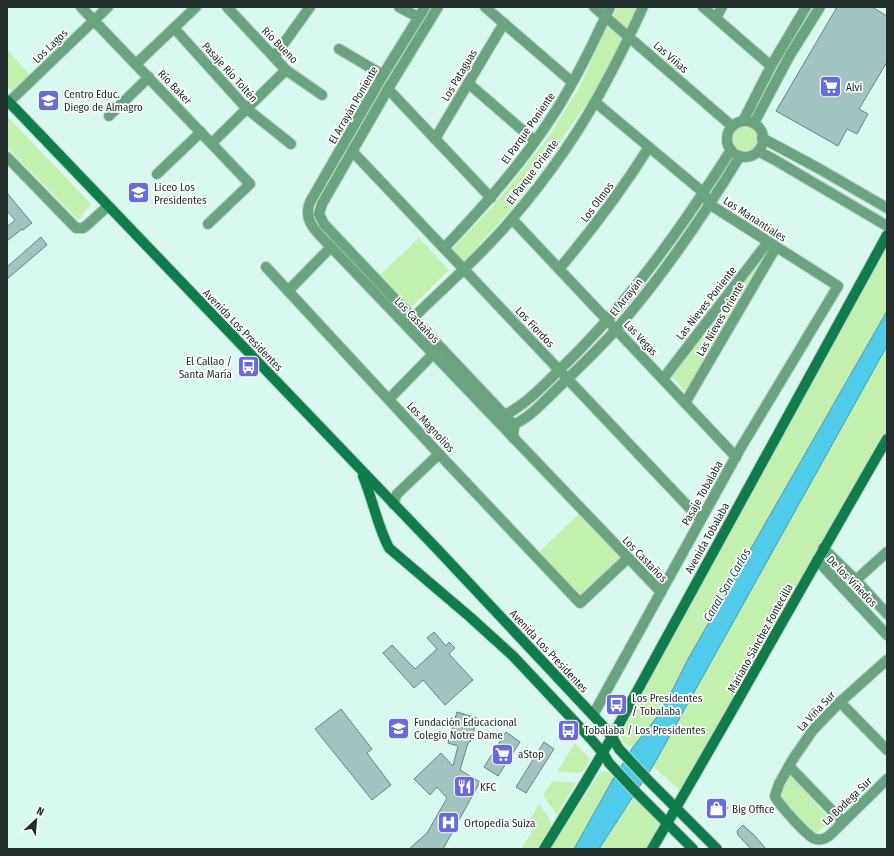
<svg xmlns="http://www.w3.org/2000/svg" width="894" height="856" viewBox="0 0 894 856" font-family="'Fira Sans Condensed',sans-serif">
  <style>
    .green { fill: #c3f0af }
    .water { fill: #51cbea; stroke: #439cb1 }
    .building { fill: #a3c2c2; stroke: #678585 }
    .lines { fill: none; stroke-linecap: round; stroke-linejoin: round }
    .street-casing { stroke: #b8d4cc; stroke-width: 12 }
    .secondary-casing { stroke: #b8d4cc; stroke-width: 12 }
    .street { stroke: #6aa380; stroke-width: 10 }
    .secondary { stroke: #107c4b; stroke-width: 10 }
    .labels { text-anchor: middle; stroke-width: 3.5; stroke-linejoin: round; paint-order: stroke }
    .street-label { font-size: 11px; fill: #222e2b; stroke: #fff }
    .poi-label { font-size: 11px; fill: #222e2b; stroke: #fff; text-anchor: start }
    .water-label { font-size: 12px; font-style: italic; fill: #194d5a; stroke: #fff }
  </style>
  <rect width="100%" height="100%" fill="#d9f8ef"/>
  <g class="green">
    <polygon points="617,7 637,7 627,27 613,18"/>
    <polygon points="607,27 623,38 590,99 512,209 461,264 450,252 497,201 547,139 580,86"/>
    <polygon points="7,50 30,75 12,92 7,87"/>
    <polygon points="7,116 91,204 78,220 7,147"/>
    <circle cx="745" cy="139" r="12"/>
    <polygon points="419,238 449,270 409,309 378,277"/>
    <polygon points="887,247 887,311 742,564 687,661 673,689 657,717 633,747 627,745 622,741 621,734 686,613 755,477"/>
    <polygon points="769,249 686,392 672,377"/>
    <polygon points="887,346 887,431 681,791 653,766"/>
    <polygon points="580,513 622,557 579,597 538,553"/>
    <polygon points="575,743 590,759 584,770 579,773 557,772"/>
    <polygon points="601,771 605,771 610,773 613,779 574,849 549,849"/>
    <polygon points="791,774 831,821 815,834 784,801 781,791"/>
    <polygon points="553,781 576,783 557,815 543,795"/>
    <polygon points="635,796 661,824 645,849 599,849"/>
    <polygon points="539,804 551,821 551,826 537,849 521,849 536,825 530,820"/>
  </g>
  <polygon class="water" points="887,311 887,346 653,766 599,849 574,849 613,779 633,747 657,717 673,689 687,661 742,564"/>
  <g class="building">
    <polygon points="837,7 872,7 887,16 887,62 859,109 868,114 857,134 847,129 838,146 776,111"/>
    <polygon points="7,193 32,223 23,230 22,229 7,241 7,227 15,220 7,211"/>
    <polygon points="41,237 47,245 7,279 7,267"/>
    <polygon points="434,632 446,646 449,642 455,648 449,654 473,680 445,705 423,680 414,688 383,653 392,645 415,669 437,649 427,638"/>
    <polygon points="341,709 372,749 367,753 391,785 372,800 315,729"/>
    <polygon points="457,712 477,718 471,741 468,743 460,770 480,782 443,849 409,849 427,833 447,798 437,787 430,795 414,779 441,753 453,766 458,746 448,743"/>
    <polygon points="506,732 520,742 498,776 484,767"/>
    <polygon points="544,742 554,749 526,793 516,787"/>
    <polygon points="721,798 728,808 720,814 713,804"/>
    <polygon points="743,825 755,836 766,849 751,849 738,835 737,831"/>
  </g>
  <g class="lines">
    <defs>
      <g id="street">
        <polyline points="81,7 250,184 208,224"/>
        <polyline points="227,7 286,70 322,95"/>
        <polyline points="399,7 418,17"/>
        <path d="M425,7L383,75L310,202C302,222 319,234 331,247L661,592"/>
        <polyline points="438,7 388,89 322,204 319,214 324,224 514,425 513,438"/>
        <polyline points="485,7 572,82"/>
        <polyline points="594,7 732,126"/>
        <polyline points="703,7 771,66"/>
        <polyline points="716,18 722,7"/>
        <polyline points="174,28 247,109 291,144"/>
        <polyline points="339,49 383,75"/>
        <polyline points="274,57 310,7"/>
        <polyline points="136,64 196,7"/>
        <polyline points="468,83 535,141"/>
        <polyline points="388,89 491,198"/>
        <polyline points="9,102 108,7"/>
        <polyline points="109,116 149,77"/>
        <polyline points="743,121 771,66 806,7"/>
        <circle cx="745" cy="139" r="18"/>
        <polyline points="754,123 790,55 820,7"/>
        <polyline points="762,138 818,168 887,208"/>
        <polyline points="435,139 504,23"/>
        <polyline points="212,143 286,70"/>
        <polyline points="352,151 700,519"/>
        <polyline points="758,151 775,160 887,226"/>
        <polyline points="7,157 76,228 83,228 86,226 108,206"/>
        <polyline points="157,174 201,132"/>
        <polyline points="512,219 736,457"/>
        <path d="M444,248C485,205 525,160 557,109C577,77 594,42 610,7"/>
        <polyline points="266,267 439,454 580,603 628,558"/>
        <path d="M559,269C592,230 622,190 649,147"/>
        <polyline points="288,291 331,247"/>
        <path d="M409,322C443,288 480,257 511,220C548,177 581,130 607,80C620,56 632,31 643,7"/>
        <polyline points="663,379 768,242"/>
        <polyline points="389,399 438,349"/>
        <polyline points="685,403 776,247"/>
        <path d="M500,417C522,408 540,389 557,372C626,307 680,230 731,150"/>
        <path d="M508,427C529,420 545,400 560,386C581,366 602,346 620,325C665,273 704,215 740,156"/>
        <polyline points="393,504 397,494 439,454"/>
        <polyline points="823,548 856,580 887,614"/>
        <polyline points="817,560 887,635"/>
        <polyline points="856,580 887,552"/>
        <path d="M887,660L840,702L813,730L793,759L779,784L775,796C778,804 806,834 813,838C819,841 826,839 831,834L887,779"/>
        <polyline points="840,702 887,750"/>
        <polyline points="593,715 740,449 838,286 709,204 704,193 595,102"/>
        <polyline points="789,766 843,822"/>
      </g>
      <g id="secondary">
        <polyline points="7,100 439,551 603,726 612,737 619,749 649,781 717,849"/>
        <path d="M363,476C373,500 377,525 389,548L470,617L513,656L591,739L603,753L609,763L638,794L693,849"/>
        <polyline points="544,849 586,781 612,737 887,235"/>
        <path d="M652,849C732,713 808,575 887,439"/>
      </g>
    </defs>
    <use href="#street" class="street-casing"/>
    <use href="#secondary" class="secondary-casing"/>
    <use href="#street" class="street"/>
    <use href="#secondary" class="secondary"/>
  </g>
  <defs>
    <symbol id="supermarket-square" viewBox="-11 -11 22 22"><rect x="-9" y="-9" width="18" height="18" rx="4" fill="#686ae3" stroke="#fff"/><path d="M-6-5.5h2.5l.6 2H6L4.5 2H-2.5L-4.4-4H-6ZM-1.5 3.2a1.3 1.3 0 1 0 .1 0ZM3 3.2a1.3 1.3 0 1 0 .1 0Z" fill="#fff"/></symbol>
    <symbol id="school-square" viewBox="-11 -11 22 22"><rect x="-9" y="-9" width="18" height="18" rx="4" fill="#686ae3" stroke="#fff"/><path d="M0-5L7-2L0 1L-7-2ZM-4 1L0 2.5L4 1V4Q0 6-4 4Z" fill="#fff"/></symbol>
    <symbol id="bus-square" viewBox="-11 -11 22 22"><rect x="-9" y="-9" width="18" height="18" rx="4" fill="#686ae3" stroke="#fff"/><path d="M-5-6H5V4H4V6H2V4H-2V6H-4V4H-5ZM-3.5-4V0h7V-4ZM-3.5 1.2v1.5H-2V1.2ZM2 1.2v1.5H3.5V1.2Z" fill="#fff"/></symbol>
    <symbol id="restaurant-square" viewBox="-11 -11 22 22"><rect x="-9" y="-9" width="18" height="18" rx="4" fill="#686ae3" stroke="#fff"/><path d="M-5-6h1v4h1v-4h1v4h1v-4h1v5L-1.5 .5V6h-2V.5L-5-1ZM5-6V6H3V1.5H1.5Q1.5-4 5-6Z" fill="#fff"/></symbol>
    <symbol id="shop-square" viewBox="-11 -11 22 22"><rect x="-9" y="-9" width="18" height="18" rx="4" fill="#686ae3" stroke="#fff"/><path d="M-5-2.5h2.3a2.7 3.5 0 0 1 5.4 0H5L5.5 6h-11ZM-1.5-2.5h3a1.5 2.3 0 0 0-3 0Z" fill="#fff"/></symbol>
    <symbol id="hospital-square" viewBox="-11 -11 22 22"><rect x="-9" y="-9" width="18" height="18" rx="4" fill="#686ae3" stroke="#fff"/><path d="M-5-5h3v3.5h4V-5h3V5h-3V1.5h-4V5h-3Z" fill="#fff"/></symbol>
  </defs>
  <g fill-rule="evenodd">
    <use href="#supermarket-square" x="818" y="74" width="25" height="25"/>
    <use href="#school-square" x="36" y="88" width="25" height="25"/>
    <use href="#school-square" x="126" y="180" width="25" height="25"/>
    <use href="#bus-square" x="236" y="354" width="25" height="25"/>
    <use href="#bus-square" x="604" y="692" width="25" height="25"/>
    <use href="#school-square" x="386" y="716" width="25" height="25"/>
    <use href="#bus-square" x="556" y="718" width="25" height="25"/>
    <use href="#supermarket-square" x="490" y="742" width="25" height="25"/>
    <use href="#restaurant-square" x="452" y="774" width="25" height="25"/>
    <use href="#shop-square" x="704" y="796" width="25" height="25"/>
    <use href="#hospital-square" x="436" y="810" width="25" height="25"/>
  </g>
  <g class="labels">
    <g class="street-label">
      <text transform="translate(280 45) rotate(45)" y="4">Río Bueno</text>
      <text transform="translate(50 46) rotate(-44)" y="4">Los Lagos</text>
      <text transform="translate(671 57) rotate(41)" y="4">Las Viñas</text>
      <text transform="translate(230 72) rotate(48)" y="4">Pasaje Río Toltén</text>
      <text transform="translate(459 75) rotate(-59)" y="4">Los Pataguas</text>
      <text transform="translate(175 87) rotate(46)" y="4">Río Baker</text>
      <text transform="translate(353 105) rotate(-60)" y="4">El Arrayán Poniente</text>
      <text transform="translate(528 128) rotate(-55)" y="4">El Parque Poniente</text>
      <text transform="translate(532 172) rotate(-53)" y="4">El Parque Oriente</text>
      <text transform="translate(597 202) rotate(-53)" y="4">Los Olmos</text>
      <text transform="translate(755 219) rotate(33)" y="4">Los Manantiales</text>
      <text transform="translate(626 297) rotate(-51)" y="4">El Arrayán</text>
      <text transform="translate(706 303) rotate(-52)" y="4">Las Nieves Poniente</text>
      <text transform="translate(720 319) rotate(-60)" y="4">Las Nieves Oriente</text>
      <text transform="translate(417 320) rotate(46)" y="4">Los Castaños</text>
      <text transform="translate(535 327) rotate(47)" y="4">Los Fiordos</text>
      <text transform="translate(243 330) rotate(46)" y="4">Avenida Los Presidentes</text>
      <text transform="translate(641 338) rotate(47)" y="4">Las Vegas</text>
      <text transform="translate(431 427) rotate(47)" y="4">Los Magnolios</text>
      <text transform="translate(702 493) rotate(-61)" y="4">Pasaje Tobalaba</text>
      <text transform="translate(707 538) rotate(-61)" y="4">Avenida Tobalaba</text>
      <text transform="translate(645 559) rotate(46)" y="4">Los Castaños</text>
      <text transform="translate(852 581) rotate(46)" y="4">De los Viñedos</text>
      <text transform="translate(760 638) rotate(-61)" y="4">Mariano Sánchez Fontecilla</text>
      <text transform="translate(549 651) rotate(47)" y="4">Avenida Los Presidentes</text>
      <text transform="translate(816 711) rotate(-47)" y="4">La Viña Sur</text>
      <text transform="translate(847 801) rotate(-44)" y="4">La Bodega Sur</text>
    </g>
    <g class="poi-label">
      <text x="846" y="91">Alvi</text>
      <text x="64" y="98">Centro Educ.<tspan x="64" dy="13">Diego de Almagro</tspan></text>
      <text x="154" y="191">Liceo Los<tspan x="154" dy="13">Presidentes</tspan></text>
      <text x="232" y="365" text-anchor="end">El Callao /<tspan x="232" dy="13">Santa María</tspan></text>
      <text x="632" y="702">Los Presidentes<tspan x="632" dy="13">/ Tobalaba</tspan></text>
      <text x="414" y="726">Fundación Educacional<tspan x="414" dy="13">Colegio Notre Dame</tspan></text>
      <text x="584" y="734">Tobalaba / Los Presidentes</text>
      <text x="518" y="758">aStop</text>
      <text x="480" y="791">KFC</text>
      <text x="732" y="813">Big Office</text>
      <text x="464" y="827">Ortopedia Suiza</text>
    </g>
    <g class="water-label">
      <text transform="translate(727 585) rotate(-60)" y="4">Canal San Carlos</text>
    </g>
  </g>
  <rect width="894" height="856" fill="none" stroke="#222e2b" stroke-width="16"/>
  <g transform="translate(36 820) rotate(26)" stroke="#ffffff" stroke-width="3" paint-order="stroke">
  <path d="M0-3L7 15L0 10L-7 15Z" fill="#222e2b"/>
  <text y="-6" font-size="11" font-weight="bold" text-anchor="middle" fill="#222e2b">N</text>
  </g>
</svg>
